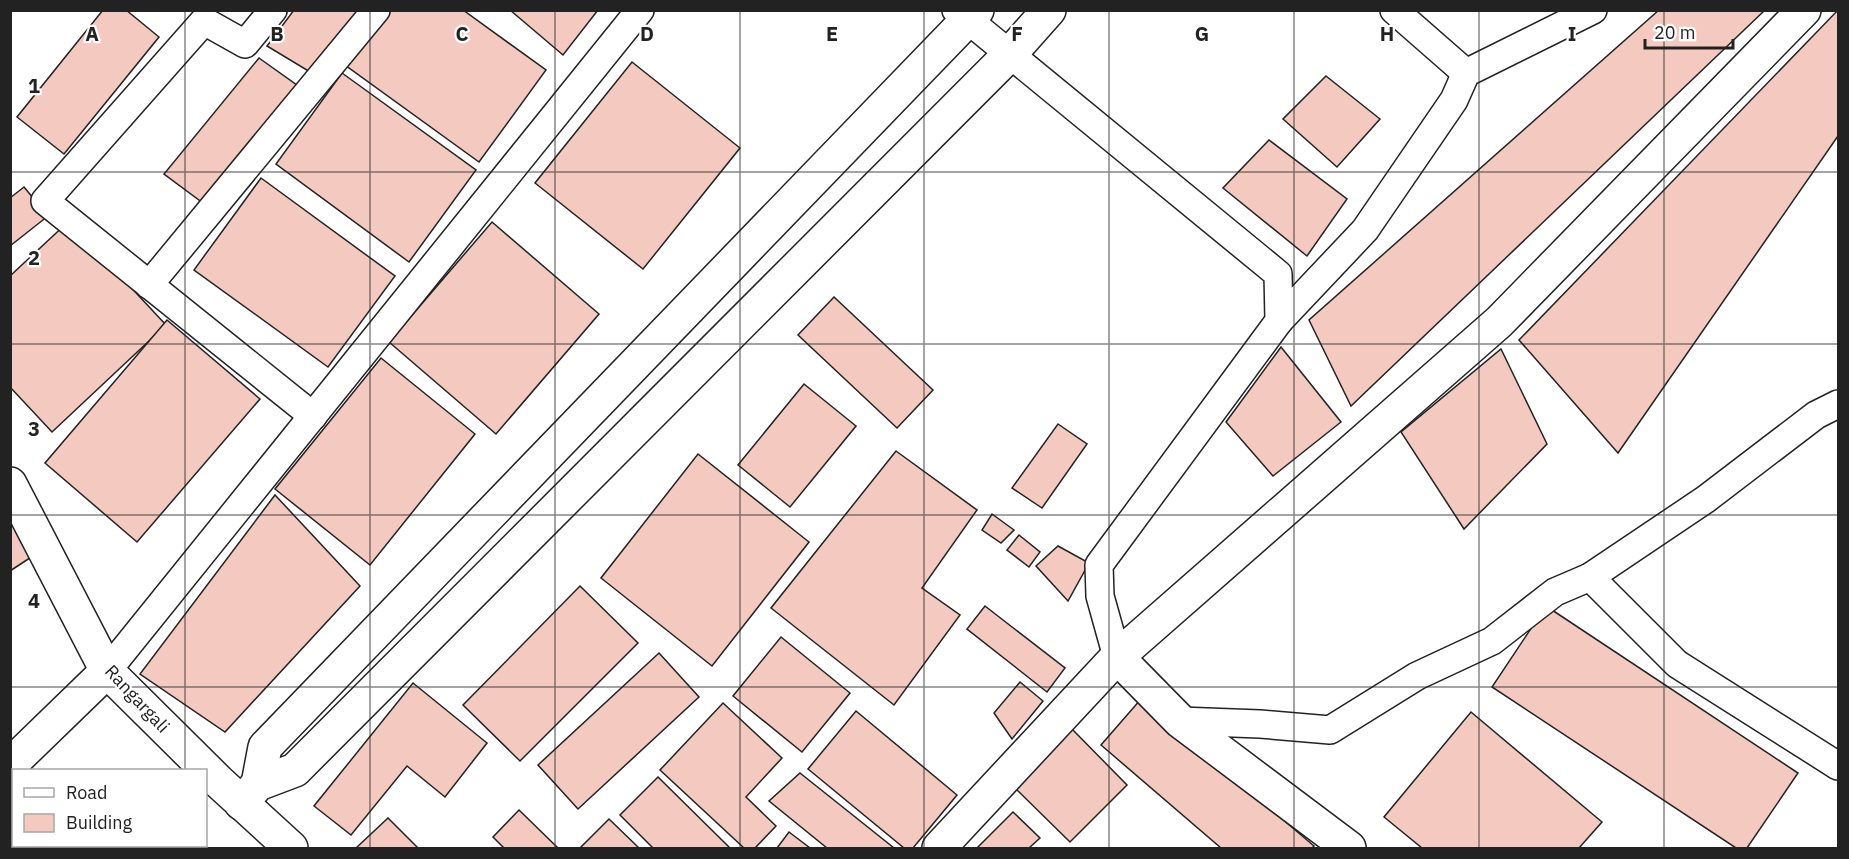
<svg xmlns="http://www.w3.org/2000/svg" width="1849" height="859" viewBox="0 0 1849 859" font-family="'IBM Plex Sans',sans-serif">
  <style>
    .building { fill: #f3c9c0; stroke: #222; stroke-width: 1.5 }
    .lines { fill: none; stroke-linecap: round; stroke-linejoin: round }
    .street-casing { stroke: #222; stroke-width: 30 }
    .secondary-casing { stroke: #222; stroke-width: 36 }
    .street { stroke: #fff; stroke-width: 27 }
    .secondary { stroke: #fff; stroke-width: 33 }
    .grid { fill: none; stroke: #222; stroke-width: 1.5; stroke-opacity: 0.55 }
    .labels { text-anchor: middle; stroke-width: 4.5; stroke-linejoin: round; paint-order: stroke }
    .street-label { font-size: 18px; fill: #222; stroke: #fff }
    .grid-label { font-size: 20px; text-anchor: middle; font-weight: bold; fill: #222; stroke: #fff; stroke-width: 4.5; stroke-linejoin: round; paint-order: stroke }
  </style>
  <rect width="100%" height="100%" fill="#fff"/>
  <g class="building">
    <polygon points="103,10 126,10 159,37 64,154 17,117"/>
    <polygon points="294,10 366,10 315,75 267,46"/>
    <polygon points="385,10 463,10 546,70 479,162 345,65"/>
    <polygon points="510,10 598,10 563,55"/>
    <polygon points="1659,10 1765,10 1351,406 1309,320"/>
    <polygon points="1838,10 1838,136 1618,453 1519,340"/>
    <polygon points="259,58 301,88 207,206 164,174"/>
    <polygon points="632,62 740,148 643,269 535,183"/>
    <polygon points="342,73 476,170 409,262 276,164"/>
    <polygon points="1326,76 1380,119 1337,167 1283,119"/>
    <polygon points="1269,140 1347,199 1307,256 1223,188"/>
    <polygon points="261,178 395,276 328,367 194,270"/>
    <polygon points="24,187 48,216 10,246 10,198"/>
    <polygon points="69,221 166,325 52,432 10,387 10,276"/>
    <polygon points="492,222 599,314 496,434 389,342"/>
    <polygon points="834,297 933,390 897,428 798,335"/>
    <polygon points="167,320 260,399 137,542 45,463"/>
    <polygon points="1281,347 1341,422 1273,476 1226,422"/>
    <polygon points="1501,349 1547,444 1464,529 1401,432"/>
    <polygon points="381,358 475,434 370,565 275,489"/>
    <polygon points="804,384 856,426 790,507 738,465"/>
    <polygon points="1058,424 1087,444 1042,508 1012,488"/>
    <polygon points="896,451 977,510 922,588 960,615 894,705 771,608"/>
    <polygon points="698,454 809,542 712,666 601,578"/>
    <polygon points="275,495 360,586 225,732 140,674"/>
    <polygon points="10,511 39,552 10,571"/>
    <polygon points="992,514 1014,530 1001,543 982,530"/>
    <polygon points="1019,535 1040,552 1029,567 1007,550"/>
    <polygon points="1058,546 1089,563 1068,601 1036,566"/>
    <polygon points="580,586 638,643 520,761 463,705"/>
    <polygon points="985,606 1065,668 1047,692 967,629"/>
    <polygon points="1546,606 1798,773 1747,848 1736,848 1492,687"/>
    <polygon points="781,637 850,693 802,752 733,696"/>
    <polygon points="659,653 699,697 578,809 538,765"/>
    <polygon points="1020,682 1043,701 1012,739 994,713"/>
    <polygon points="413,683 487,743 445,797 407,766 351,835 314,806"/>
    <polygon points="1141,699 1314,846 1312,848 1221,848 1101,745"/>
    <polygon points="723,703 782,758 746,797 776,826 755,848 744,848 660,770"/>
    <polygon points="856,711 957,795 913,848 904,848 808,769"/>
    <polygon points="1471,712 1602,822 1579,848 1422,848 1384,817"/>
    <polygon points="1070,727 1127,785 1070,842 1012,785"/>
    <polygon points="800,773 894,848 827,848 769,801"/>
    <polygon points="658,777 730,848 653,848 620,815"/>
    <polygon points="519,810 558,848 504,848 493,837"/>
    <polygon points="1013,812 1040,838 1029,848 977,848"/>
    <polygon points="388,818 418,848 356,848"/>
    <polygon points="609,819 639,848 580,848"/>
    <polygon points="789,832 810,848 777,848"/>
  </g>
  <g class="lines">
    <defs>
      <g id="street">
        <polyline points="273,10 245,44 204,21 45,201 313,416"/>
        <polyline points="956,10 1278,274 1279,321 1099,565 1100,596 1117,657"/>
        <polyline points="1394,10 1466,73"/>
        <polyline points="149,285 376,10"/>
        <polyline points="1279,321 1365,230 1454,100 1466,73 1593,10"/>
        <polyline points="1590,577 1677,664 1838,766"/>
        <polyline points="107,671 640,10"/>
        <polyline points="1180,721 1260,724 1330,730 1417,676 1492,641 1555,592 1590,577 1706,499 1816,415 1838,404"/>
      </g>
      <g id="secondary">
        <polyline points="10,484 107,671 219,782 291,848"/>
        <polyline points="1117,657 1180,721 1349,848"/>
        <polyline points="10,765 107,671"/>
        <polyline points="258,784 265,747 977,10"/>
        <polyline points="241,803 258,784 295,770 1010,54 1049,10"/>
        <polyline points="939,848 1117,657 1499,322 1804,10"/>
      </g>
    </defs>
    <use href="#street" class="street-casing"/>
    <use href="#secondary" class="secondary-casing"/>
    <use href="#street" class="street"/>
    <use href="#secondary" class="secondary"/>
  </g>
  <path class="grid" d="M185,10V770M370,10V848M555,10V848M740,10V848M924,10V848M1109,10V848M1294,10V848M1479,10V848M1664,10V848M10,172H1838M10,344H1838M10,515H1838M10,687H1838M185,846V848"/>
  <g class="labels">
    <g class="street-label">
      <text transform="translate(137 699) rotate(47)" y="6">Rangargali</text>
    </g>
  </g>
  <g class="grid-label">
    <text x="92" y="41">A</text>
    <text x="277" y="41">B</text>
    <text x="462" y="41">C</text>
    <text x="647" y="41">D</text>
    <text x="832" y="41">E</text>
    <text x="1017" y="41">F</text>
    <text x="1202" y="41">G</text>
    <text x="1387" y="41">H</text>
    <text x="1572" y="41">I</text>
    <text x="34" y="93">1</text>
    <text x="34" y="265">2</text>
    <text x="34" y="436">3</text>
    <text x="34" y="608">4</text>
  </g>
  <rect width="1849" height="859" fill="none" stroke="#222222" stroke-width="24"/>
  <rect x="12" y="769" width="195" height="78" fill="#ffffff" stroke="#a7a7a7" stroke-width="1.5"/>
  <rect x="24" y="788" width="30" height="9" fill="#ffffff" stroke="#a7a7a7" stroke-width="1.5"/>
  <text x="66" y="799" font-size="18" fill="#222222">Road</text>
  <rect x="24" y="814" width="30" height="18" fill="#f3c9c0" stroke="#a7a7a7" stroke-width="1.5"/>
  <text x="66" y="829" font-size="18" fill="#222222">Building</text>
  <path d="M1645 39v9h88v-9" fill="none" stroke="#222222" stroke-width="3"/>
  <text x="1654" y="39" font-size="18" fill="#222222" stroke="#ffffff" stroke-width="4.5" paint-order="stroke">20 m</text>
</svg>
